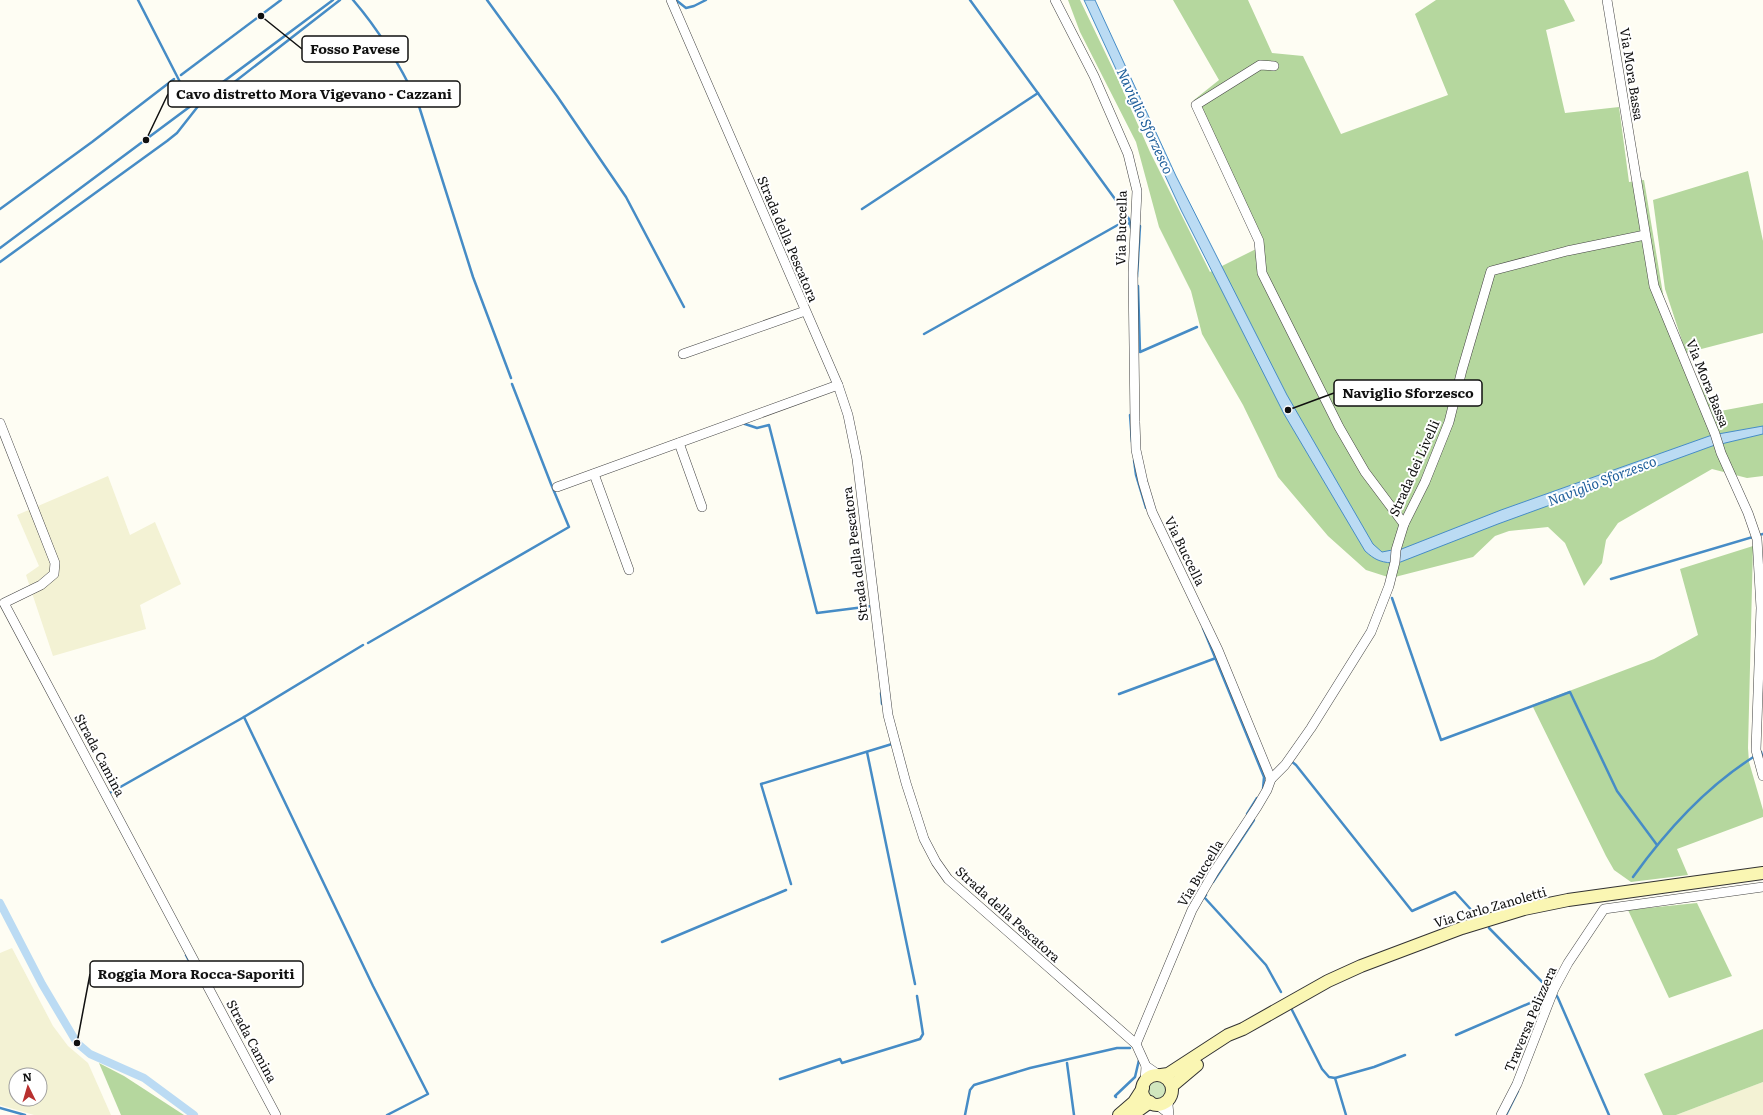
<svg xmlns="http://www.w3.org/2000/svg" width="1763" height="1115" viewBox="0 0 1763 1115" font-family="Literata,serif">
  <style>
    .farmland { fill: #f3f2d4; fill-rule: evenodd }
    .green { fill: #d1e7be }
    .forest { fill: #b5d79e }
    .water { fill: #bbdbf3; stroke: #468cc6 }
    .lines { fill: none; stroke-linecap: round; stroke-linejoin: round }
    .stream { stroke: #468cc6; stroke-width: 2.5 }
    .canal { stroke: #bbdbf3; stroke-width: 8 }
    .street-casing { stroke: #434343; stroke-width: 10 }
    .secondary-casing { stroke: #323232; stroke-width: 14 }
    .street { stroke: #fff; stroke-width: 9 }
    .secondary { stroke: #faf6b3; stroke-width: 12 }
    .labels { text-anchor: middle; stroke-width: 4; stroke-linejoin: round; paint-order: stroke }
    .street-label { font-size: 13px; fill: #101010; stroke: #fff }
    .water-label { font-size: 14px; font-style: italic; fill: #1f5f9b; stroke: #fff }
    .leader { fill: none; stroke: #101010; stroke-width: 1.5 }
    .callout-dot { fill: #101010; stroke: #fff; stroke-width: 1.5 }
    .callout { fill: #fff; stroke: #101010; stroke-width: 1.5 }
    .callout-label { font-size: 14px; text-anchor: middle; font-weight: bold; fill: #101010 }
  </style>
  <rect width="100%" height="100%" fill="#fefdf3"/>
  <g class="farmland">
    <polygon points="108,476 130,535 155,522 181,584 140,605 146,629 53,656 26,575 39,566 17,515"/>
    <path d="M12,948L53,1026L68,1046L88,1063L111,1115H34L0,1105V953ZM16,1075H40V1099H16Z"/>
    <polygon points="1763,1082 1763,1115 1676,1115"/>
  </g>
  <circle class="green" cx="1157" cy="1090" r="10"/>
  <g class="forest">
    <polygon points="1068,0 1080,0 1116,75 1150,152 1210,272 1260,247 1194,100 1219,80 1173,0 1248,0 1272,53 1303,56 1341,134 1448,95 1415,14 1436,0 1564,0 1575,21 1546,30 1565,113 1619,107 1629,182 1644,180 1664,300 1685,357 1715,412 1763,403 1763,476 1747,478 1712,469 1618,523 1606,540 1602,563 1584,586 1565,543 1548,527 1509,531 1495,536 1473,557 1391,578 1366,570 1328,536 1278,477 1243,405 1202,334 1191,291 1159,227 1136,142 1080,32"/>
    <polygon points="1748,171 1763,241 1763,333 1686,353 1665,289 1653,200"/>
    <polygon points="1753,546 1748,748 1749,762 1763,810 1763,817 1677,849 1688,875 1631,882 1614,870 1606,856 1532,705 1654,659 1698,635 1680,569"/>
    <polygon points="1697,903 1732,976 1669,998 1628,910"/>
    <polygon points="1763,1029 1763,1082 1676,1115 1663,1115 1644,1074"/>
    <polygon points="99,1063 124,1076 184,1115 121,1115"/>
  </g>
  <g class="water">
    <path d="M1084,0H1095L1176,176L1287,395L1373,544L1382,552L1392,550V563C1379,562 1374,559 1365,551L1284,414L1181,210Z"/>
    <polygon points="1763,426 1763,434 1721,444 1718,434"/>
    <polygon points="1712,435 1715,445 1498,524 1398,563 1399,550 1501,510"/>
  </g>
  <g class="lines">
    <g class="stream">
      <polyline points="138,0 181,84 194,100"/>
      <path d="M353,0C379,30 401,67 418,103L473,277L511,378"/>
      <polyline points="487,0 557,96 626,197 684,307"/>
      <polyline points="676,0 686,8 694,6 706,0"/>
      <polyline points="970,0 1115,199 1129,219 1131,228"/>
      <polyline points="181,75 281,0"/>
      <polyline points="199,105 210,101 340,0"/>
      <polyline points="0,209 92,142 174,79"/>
      <polyline points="862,209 1038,93"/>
      <polyline points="0,248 333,0"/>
      <polyline points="0,262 167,141 177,133 199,105"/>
      <polyline points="1137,277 1140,226 1138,226"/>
      <polyline points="1138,286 1140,352 1197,327"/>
      <polyline points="924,334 1123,222 1131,224"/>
      <polyline points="1130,415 1132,442"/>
      <polyline points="745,424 757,428 769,425 817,613 872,606"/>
      <polyline points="1134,460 1136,475 1146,508"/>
      <polyline points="1611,579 1763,534"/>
      <polyline points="1392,598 1441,740 1570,692 1617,791 1657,845"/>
      <polyline points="1203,628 1264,777 1263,789"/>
      <polyline points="368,643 569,527 551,484 512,384"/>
      <polyline points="881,693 882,704"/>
      <polyline points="1119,694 1216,658"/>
      <polyline points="244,717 373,986 428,1094 387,1115"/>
      <polyline points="867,752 915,984"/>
      <polyline points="1760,753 1761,752 1763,758"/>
      <polyline points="1291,761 1296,765 1412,911 1455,892 1475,914"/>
      <polyline points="108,794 244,717 363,645"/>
      <path d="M1633,877C1666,831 1707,786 1755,756"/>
      <polyline points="1213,882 1254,820 1247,814 1257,798"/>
      <polyline points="791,884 761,784 892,744 892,742"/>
      <polyline points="1206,895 1204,897 1266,965 1281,992"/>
      <polyline points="1489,928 1550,990"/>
      <polyline points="662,942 786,890"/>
      <polyline points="186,955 191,965"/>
      <polyline points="1555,993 1558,998 1609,1115"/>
      <polyline points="1292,1010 1322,1069 1329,1077 1335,1078 1374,1067 1405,1055"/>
      <polyline points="1456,1035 1546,996 1548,997"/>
      <polyline points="1067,1063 1074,1115"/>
      <polyline points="1335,1078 1346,1115"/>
      <polyline points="780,1079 840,1059 842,1063 920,1039 923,1034 917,996"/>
      <polyline points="1116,1097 1115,1096 1135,1077 1139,1060"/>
      <polyline points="0,1108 25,1115"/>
      <polyline points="965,1115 970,1090 974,1085 1030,1068 1117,1048 1130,1048"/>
      <polyline points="1506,1115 1518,1091"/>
    </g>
    <polyline class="canal" points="0,903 42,984 77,1043 90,1054 144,1078 194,1115"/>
    <defs>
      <g id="street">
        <polyline points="671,0 838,385 848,415 857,459 888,715 906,783 924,839 936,862 948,879 1136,1044"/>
        <polyline points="1055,0 1094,76 1128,154 1137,191 1133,273 1135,422 1136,450 1143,482 1152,512 1218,650 1271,779 1267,790 1257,807 1214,872 1192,910 1136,1044 1146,1066 1159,1075"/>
        <polyline points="1607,0 1654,286 1715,434 1721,453 1748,513 1757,539 1761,608 1756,750 1763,776"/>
        <polyline points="1274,66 1260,65 1196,105 1259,241 1262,273 1339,427 1365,472 1404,524"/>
        <polyline points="683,354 805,311"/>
        <polyline points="0,423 55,563 54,574 41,585 4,603 276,1115"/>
        <polyline points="679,443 702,507"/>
        <polyline points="594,474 629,570"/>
        <polyline points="557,487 838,385"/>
        <polyline points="1271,779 1285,765 1311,728 1371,632 1389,586 1395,562 1396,550 1404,524 1425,482 1449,422 1462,370 1491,271 1567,251 1645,235"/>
        <polyline points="1145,1082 1146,1066"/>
        <polyline points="1156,1104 1168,1113"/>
        <polyline points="1169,1115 1168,1105 1170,1097"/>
        <polyline points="1501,1115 1517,1084 1554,989 1568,963 1604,909 1763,887"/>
      </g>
      <g id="secondary">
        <polyline points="1161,1075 1168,1074 1228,1035 1243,1029 1328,981 1361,966 1462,928 1524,909 1568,900 1763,873"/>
        <circle cx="1157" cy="1090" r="15"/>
        <polyline points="1172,1086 1197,1065"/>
        <polyline points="1119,1115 1134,1102 1143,1088"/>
        <polyline points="1132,1115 1150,1102"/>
      </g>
    </defs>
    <use href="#street" class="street-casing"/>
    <use href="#secondary" class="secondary-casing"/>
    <use href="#street" class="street"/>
    <use href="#secondary" class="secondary"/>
  </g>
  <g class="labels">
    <g class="street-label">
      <text transform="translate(1632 74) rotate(81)" y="5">Via Mora Bassa</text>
      <text transform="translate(1121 228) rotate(-89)" y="5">Via Buccella</text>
      <text transform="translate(788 239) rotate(67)" y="5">Strada della Pescatora</text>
      <text transform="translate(1708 383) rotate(68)" y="5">Via Mora Bassa</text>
      <text transform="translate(1414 468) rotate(-66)" y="5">Strada dei Livelli</text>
      <text transform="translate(1185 551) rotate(64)" y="5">Via Buccella</text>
      <text transform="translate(855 554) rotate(-97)" y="5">Strada della Pescatora</text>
      <text transform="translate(100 755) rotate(62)" y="5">Strada Camina</text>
      <text transform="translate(1200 873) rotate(-59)" y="5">Via Buccella</text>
      <text transform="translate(1490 907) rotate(-16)" y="5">Via Carlo Zanoletti</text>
      <text transform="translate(1008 914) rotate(42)" y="5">Strada della Pescatora</text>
      <text transform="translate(1530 1019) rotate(-67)" y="5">Traversa Pelizzera</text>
      <text transform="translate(252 1041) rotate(62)" y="5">Strada Camina</text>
    </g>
    <g class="water-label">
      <text transform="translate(1145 121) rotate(65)" y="5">Naviglio Sforzesco</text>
      <text transform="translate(1602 481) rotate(-21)" y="5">Naviglio Sforzesco</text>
    </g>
  </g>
  <path class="leader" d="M261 16L302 49M146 140L168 94M1288 410L1334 393M77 1043L90 974"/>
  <g class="callout-dot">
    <circle cx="261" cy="16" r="4"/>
    <circle cx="146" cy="140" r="4"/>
    <circle cx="1288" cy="410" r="4"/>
    <circle cx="77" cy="1043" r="4"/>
  </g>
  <g class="callout">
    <rect x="302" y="36" width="106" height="26" rx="4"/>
    <rect x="168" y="81" width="292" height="26" rx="4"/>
    <rect x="1334" y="380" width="148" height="26" rx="4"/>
    <rect x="90" y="961" width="213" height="26" rx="4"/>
  </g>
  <g class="callout-label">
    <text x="355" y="54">Fosso Pavese</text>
    <text x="314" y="99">Cavo distretto Mora Vigevano - Cazzani</text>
    <text x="1408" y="398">Naviglio Sforzesco</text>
    <text x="196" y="979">Roggia Mora Rocca-Saporiti</text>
  </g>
  <g transform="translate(28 1087) rotate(355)"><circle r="19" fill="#ffffff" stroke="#9f9f9f"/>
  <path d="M0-3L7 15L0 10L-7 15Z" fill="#b8302f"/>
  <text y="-6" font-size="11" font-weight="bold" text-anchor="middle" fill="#101010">N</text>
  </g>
</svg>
